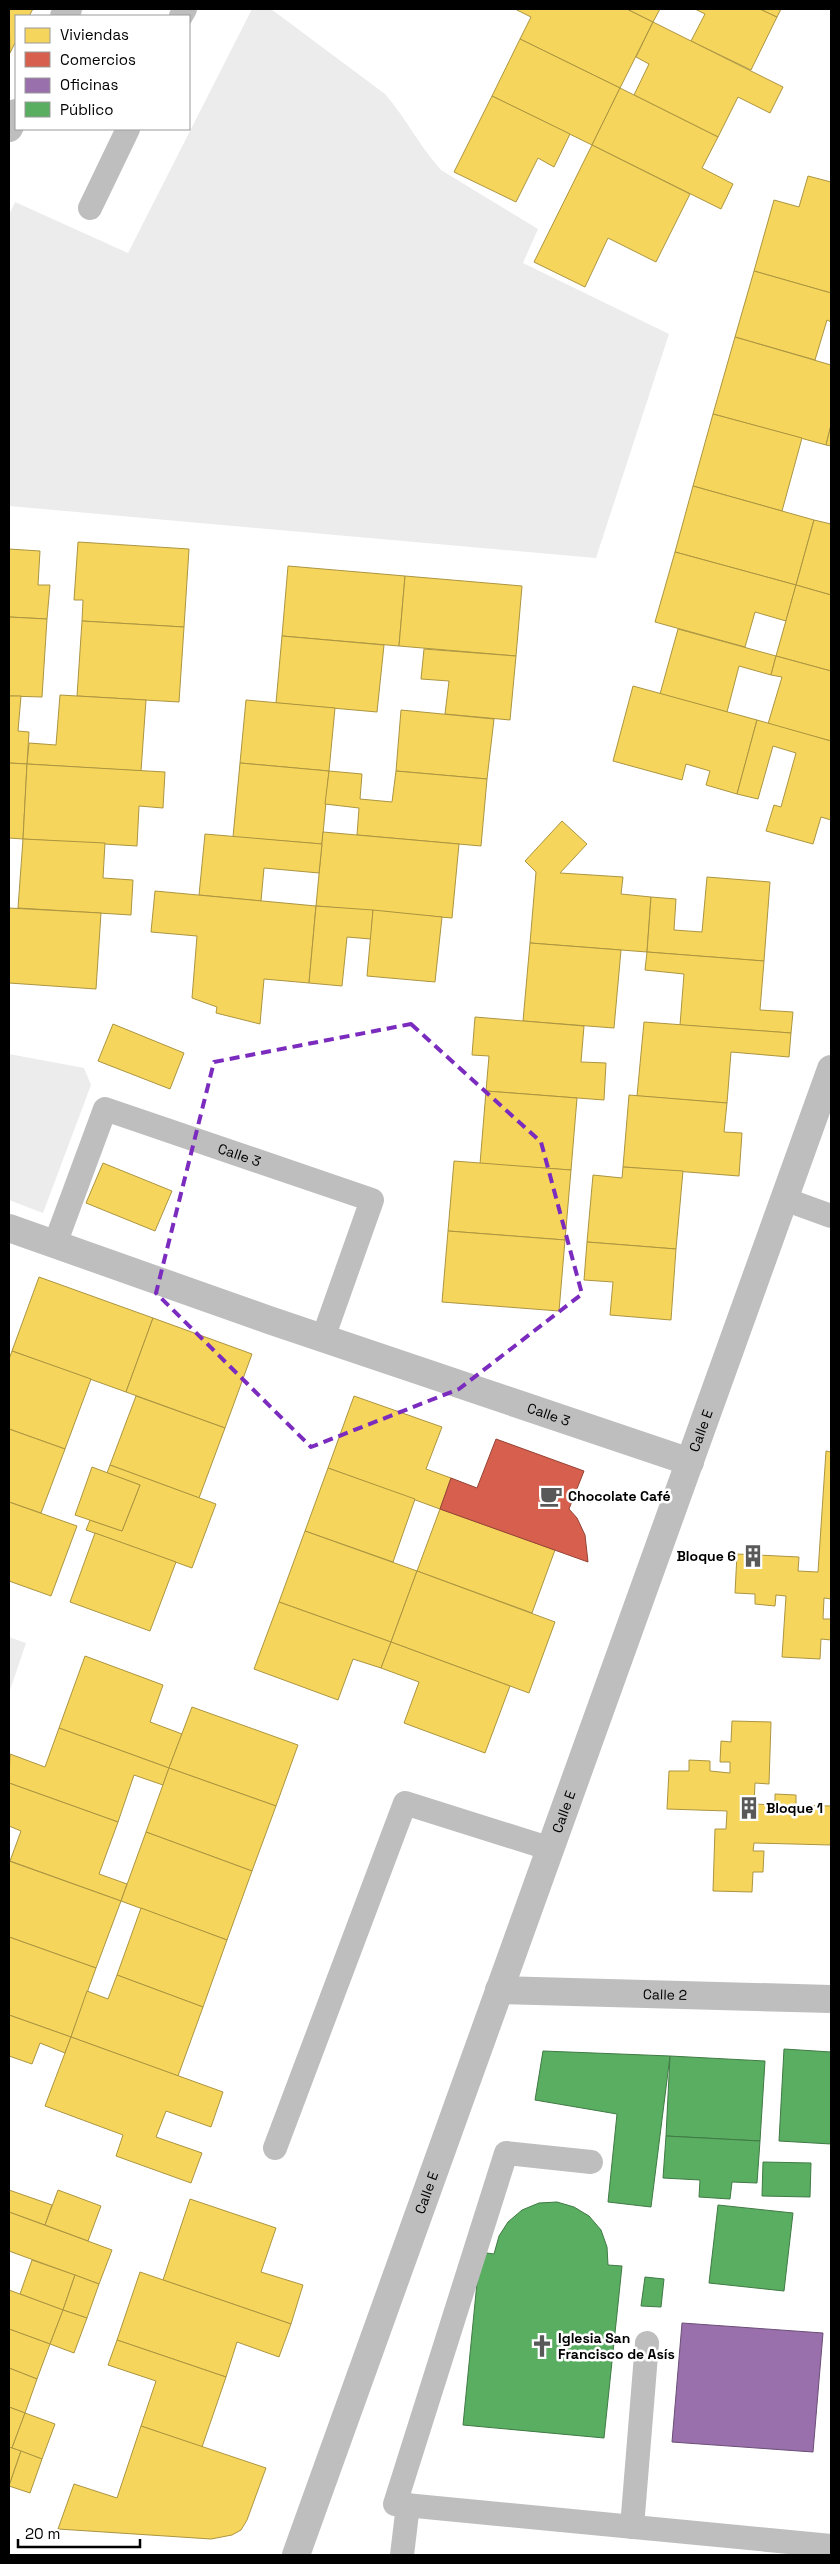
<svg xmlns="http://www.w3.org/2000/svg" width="840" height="2564" viewBox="0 0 840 2564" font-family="'Space Grotesk',sans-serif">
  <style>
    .green { fill: #ececec }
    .homes { fill: #f6d55c; stroke: #ac9540 }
    .shops { fill: #d6604d; stroke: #964336 }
    .offices { fill: #9970ab; stroke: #6b4e78 }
    .public { fill: #5aae61; stroke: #3f7a44 }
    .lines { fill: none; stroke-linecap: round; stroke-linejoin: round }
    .service { stroke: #bebebe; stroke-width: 24 }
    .minor { stroke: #bebebe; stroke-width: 28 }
    .marked { fill: none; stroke: #7b2cbf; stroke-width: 4; stroke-dasharray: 10 6; stroke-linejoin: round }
    .labels { text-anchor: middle; stroke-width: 5; stroke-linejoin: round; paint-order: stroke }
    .street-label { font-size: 14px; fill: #000; stroke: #fff }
    .poi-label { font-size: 14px; font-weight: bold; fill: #000; stroke: #fff; text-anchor: start }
  </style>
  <rect width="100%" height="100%" fill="#fff"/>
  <g class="green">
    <path d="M252,9H271L385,94C406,118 420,147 441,170L538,229L523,263L669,334L596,558L9,506V215L15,202L128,253Z"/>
    <polygon points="9,1054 84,1068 91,1085 43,1213 9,1200"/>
    <polygon points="9,1637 26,1643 9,1693"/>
  </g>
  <g class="homes">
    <polygon points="9,9 33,9 29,16 16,16 16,41 10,53"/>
    <polygon points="515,9 627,9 653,22 620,88 520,39 531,17"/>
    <polygon points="627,9 660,9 653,22"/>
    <polygon points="695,9 760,9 777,17 751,70 691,41 705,14"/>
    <polygon points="760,9 781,9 777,17"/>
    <polygon points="653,22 783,87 770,113 738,97 718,137 634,95 649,64 636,57"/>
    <polygon points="520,39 620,88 592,145 492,96"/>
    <polygon points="620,88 718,137 702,168 733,184 721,209 592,145"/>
    <polygon points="492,96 570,134 554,167 538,158 516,202 454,172"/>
    <polygon points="592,145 690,194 656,262 608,238 585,287 534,262"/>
    <polygon points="808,176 831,182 831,293 754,271 774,200 799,207"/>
    <polygon points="754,271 831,293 831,322 827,320 815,360 735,337"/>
    <polygon points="735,337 831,365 831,425 826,445 713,414"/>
    <polygon points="713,414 802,438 782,511 693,486"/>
    <polygon points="831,425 831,446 826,445"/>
    <polygon points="693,486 814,520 796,585 675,552"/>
    <polygon points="814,520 831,524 831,595 796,585"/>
    <polygon points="78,542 189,549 184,627 82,621 83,600 74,600"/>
    <polygon points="9,549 40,551 38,585 50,585 47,619 9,617"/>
    <polygon points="675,552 796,585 786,621 755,612 745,647 655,622"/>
    <polygon points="288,566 405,576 399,646 282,636"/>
    <polygon points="405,576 522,586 516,656 399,646"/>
    <polygon points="796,585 831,595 831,671 776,656"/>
    <polygon points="9,617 47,619 42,697 9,696"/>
    <polygon points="82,621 184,627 179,702 77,696"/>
    <polygon points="678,629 776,656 771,675 739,666 727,712 660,694"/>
    <polygon points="282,636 384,645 377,712 276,703"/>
    <polygon points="424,649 516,656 510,720 445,714 449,681 421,679"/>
    <polygon points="776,656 831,671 831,741 768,724 782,677 771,675"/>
    <polygon points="633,686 757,720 737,794 706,785 710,771 686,764 682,780 613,761"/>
    <polygon points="60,695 146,700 141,771 27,764 29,743 56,745"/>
    <polygon points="9,696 21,696 18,731 29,732 27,764 9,763"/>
    <polygon points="246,700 335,708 329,771 240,763"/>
    <polygon points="401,710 494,719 487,779 396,771"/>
    <polygon points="757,720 831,741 831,820 821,817 813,844 766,831 774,805 781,807 796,753 773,746 758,799 737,794"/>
    <polygon points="9,763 27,764 23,839 9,838"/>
    <polygon points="240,763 329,771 322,844 233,837"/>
    <polygon points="27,764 165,772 163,808 139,806 137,846 23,839"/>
    <polygon points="329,771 362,774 360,799 392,802 396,771 487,779 481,846 357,835 359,808 325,804"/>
    <polygon points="562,821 587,844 560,873 623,877 621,894 651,897 647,952 530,943 536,872 525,861"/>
    <polygon points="323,832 459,844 452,918 316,906"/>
    <polygon points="205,834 322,844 319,873 264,868 261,901 199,895"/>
    <polygon points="23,839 105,843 103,878 133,880 131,915 18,908"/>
    <polygon points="707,877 770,882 764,961 647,952 651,897 676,899 674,930 702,932"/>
    <polygon points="155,891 316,906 309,983 264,979 260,1024 216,1013 217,1007 192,998 197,936 151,932"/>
    <polygon points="316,906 373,910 371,939 347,937 342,986 309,983"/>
    <polygon points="9,908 101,913 96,989 9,983"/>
    <polygon points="373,910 442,917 435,982 367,976"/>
    <polygon points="530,943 621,950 614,1028 523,1021"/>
    <polygon points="647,952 764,961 760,1010 793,1012 791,1033 680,1025 684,974 645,970"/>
    <polygon points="475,1017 584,1026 581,1062 606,1063 604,1100 486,1091 489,1056 472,1055"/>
    <polygon points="644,1022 791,1033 789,1057 731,1052 727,1103 637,1096"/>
    <polygon points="113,1024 184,1053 170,1089 98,1061"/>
    <polygon points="486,1091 577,1098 571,1170 480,1164"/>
    <polygon points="629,1095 727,1103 724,1132 742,1133 739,1176 623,1167"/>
    <polygon points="454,1161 571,1170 565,1240 448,1231"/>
    <polygon points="103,1163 172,1191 155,1231 86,1203"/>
    <polygon points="623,1167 683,1171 676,1249 587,1242 593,1175 622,1178"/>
    <polygon points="448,1231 565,1240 559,1311 442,1302"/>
    <polygon points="587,1242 676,1249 671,1320 610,1315 613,1282 584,1280"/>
    <polygon points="39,1277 153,1318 126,1392 12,1351"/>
    <polygon points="153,1318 252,1354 225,1428 126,1392"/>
    <polygon points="12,1351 91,1379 65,1449 9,1429 9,1359"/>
    <polygon points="136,1396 225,1428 199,1498 110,1465"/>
    <polygon points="354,1396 442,1427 426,1469 451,1478 440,1509 328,1468"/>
    <polygon points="9,1429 65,1449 41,1513 9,1502"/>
    <polygon points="826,1451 831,1452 831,1599 824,1598 823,1619 831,1619 831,1640 821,1639 820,1659 782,1657 786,1596 776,1595 775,1606 755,1604 755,1594 735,1593 737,1554 799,1557 798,1571 818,1572"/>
    <polygon points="110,1465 216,1504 192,1568 86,1530 90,1520 122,1531 140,1485 107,1473"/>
    <polygon points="92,1467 140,1485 122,1531 75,1515"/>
    <polygon points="328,1468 415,1499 393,1562 305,1531"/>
    <polygon points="9,1502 77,1526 51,1596 9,1581"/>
    <polygon points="440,1509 555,1550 532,1613 417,1571"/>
    <polygon points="305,1531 417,1571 391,1642 279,1602"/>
    <polygon points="95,1533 176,1562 150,1631 70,1602"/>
    <polygon points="417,1571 555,1622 529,1693 391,1642"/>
    <polygon points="279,1602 391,1642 381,1668 353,1659 338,1700 254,1669"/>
    <polygon points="391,1642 510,1686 485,1753 404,1723 419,1682 381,1668"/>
    <polygon points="85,1656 163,1685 150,1722 182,1734 169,1768 59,1728"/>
    <polygon points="192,1707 298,1745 276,1806 169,1768"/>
    <polygon points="732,1721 771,1722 769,1784 755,1783 754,1804 775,1805 775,1794 796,1795 796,1805 831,1806 831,1845 754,1843 753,1851 764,1851 763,1872 753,1872 752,1892 713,1891 715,1829 726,1829 727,1811 667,1809 669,1771 689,1771 689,1760 710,1761 710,1771 730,1773 730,1762 720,1762 721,1741 731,1742"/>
    <polygon points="59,1728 169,1768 163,1785 134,1775 118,1822 9,1783 10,1754 45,1767"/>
    <polygon points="169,1768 276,1806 252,1871 146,1832"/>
    <polygon points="9,1783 118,1822 99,1874 127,1884 121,1901 10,1861 21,1831 9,1826"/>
    <polygon points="146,1832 252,1871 227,1940 121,1901"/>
    <polygon points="9,1861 121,1901 96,1968 9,1937"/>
    <polygon points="141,1908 227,1940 203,2007 117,1975"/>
    <polygon points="9,1937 96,1968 71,2037 9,2015"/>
    <polygon points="117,1975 203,2007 178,2076 71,2037 87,1991 108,1999"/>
    <polygon points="9,2015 71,2037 65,2053 40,2043 32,2064 9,2056"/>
    <polygon points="71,2037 223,2092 211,2127 166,2111 156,2137 202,2153 191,2183 116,2156 123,2135 45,2106"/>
    <polygon points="9,2190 52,2205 45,2225 9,2212"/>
    <polygon points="58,2190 101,2206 88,2241 45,2225"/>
    <polygon points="190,2199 276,2228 261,2272 303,2285 291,2324 163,2280"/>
    <polygon points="9,2212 112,2250 99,2284 9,2251"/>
    <polygon points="32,2260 75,2275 63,2310 20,2294"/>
    <polygon points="140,2272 291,2324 279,2357 237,2342 226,2377 117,2340"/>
    <polygon points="75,2275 99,2284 87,2318 63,2310"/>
    <polygon points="9,2290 63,2310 50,2344 9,2329"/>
    <polygon points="63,2310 87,2318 74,2353 50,2344"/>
    <polygon points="9,2329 50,2344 37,2379 9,2368"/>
    <polygon points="117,2340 226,2377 202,2447 141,2426 156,2381 108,2365"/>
    <polygon points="9,2368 37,2379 25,2413 9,2407"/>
    <polygon points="9,2407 25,2413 12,2448 9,2447"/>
    <polygon points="25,2413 55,2424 42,2459 12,2448"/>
    <polygon points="141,2426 266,2468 247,2520 241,2530 232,2535 211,2539 58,2529 74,2484 117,2498"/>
    <polygon points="9,2447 21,2451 9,2486"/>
    <polygon points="21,2451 42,2459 30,2493 9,2486"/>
  </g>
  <polygon class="shops" points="496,1439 584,1471 569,1509 577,1518 585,1535 588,1562 440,1509 451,1478 477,1488"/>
  <polygon class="offices" points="682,2323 823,2333 813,2452 672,2442"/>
  <g class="public">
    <polygon points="784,2049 831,2052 831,2144 779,2141"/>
    <polygon points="543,2051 670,2056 651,2207 608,2202 617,2114 535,2100"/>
    <polygon points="670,2056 765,2061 760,2141 666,2136"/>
    <polygon points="666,2136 760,2141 757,2183 732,2182 730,2199 699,2197 700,2180 663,2178"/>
    <polygon points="763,2162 811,2163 810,2197 762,2196"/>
    <polygon points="557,2202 574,2207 589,2216 601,2230 607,2247 608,2265 622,2266 604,2438 463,2425 480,2252 494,2254 499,2236 508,2222 522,2210 539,2203"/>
    <polygon points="718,2205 793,2213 784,2291 709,2283"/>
    <polygon points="645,2277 664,2279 661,2307 641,2306"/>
  </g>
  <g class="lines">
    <g class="service">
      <polyline points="181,16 185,9"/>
      <polyline points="90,208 128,129"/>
      <polyline points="784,1199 831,1216"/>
      <path id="s1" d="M55,1244L105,1109L372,1200L323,1338"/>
      <polyline points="275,2148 405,1803 551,1849"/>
      <polyline points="591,2162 506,2153 395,2504 831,2546"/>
      <polyline points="632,2527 647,2343"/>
      <polyline points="402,2555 408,2505"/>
    </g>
    <g class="minor">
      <polyline points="64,16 68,9"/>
      <polyline points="9,128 16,113"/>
      <path id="s2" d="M9,1228L269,1320L690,1462"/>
      <path id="s3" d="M499,1990L831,1999"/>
      <path id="s4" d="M296,2555L831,1069"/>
    </g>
  </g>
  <path class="marked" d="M411,1024L541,1142L582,1294L459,1389L311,1447L156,1293L214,1062Z"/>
  <defs>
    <symbol id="cafe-bare" viewBox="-9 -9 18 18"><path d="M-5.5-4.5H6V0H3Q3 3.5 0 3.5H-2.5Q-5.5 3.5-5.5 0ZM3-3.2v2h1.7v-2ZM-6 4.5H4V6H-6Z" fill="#595959" stroke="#fff" stroke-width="2.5" paint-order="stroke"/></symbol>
    <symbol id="building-bare" viewBox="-9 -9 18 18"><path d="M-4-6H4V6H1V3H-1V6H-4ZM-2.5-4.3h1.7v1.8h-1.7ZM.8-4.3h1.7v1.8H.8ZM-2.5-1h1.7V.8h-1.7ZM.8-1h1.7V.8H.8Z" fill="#595959" stroke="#fff" stroke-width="2.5" paint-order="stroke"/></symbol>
    <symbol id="church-bare" viewBox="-9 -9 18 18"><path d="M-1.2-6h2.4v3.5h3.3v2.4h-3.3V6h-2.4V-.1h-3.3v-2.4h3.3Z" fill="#595959" stroke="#fff" stroke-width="2.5" paint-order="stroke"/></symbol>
  </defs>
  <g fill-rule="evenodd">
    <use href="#cafe-bare" x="535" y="1480" width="32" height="32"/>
    <use href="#building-bare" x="737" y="1540" width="32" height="32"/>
    <use href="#building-bare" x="733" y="1792" width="32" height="32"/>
    <use href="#church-bare" x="526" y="2330" width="32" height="32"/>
  </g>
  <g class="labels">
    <g class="street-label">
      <text dy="5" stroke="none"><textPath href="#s1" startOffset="286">Calle 3</textPath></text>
      <text dy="5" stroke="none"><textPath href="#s2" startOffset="571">Calle 3</textPath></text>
      <text dy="5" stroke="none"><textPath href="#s4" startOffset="1195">Calle E</textPath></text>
      <text dy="5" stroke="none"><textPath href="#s4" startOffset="790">Calle E</textPath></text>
      <text dy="5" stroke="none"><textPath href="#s3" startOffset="166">Calle 2</textPath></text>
      <text dy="5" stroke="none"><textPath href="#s4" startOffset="385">Calle E</textPath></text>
    </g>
    <g class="poi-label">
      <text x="568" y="1501">Chocolate Café</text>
      <text x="736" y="1561" text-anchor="end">Bloque 6</text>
      <text x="766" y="1813">Bloque 1</text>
      <text x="558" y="2343">Iglesia San<tspan x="558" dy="16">Francisco de Asís</tspan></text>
    </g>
  </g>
  <rect width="840" height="2564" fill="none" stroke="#000000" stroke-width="20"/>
  <rect x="15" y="15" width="175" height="115" fill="#ffffff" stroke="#999999"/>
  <rect x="25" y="28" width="25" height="15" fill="#f6d55c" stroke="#999999"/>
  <text x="60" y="40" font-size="15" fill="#000000">Viviendas</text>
  <rect x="25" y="52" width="25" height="15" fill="#d6604d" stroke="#999999"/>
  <text x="60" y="65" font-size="15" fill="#000000">Comercios</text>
  <rect x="25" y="78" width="25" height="15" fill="#9970ab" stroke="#999999"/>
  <text x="60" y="90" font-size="15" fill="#000000">Oficinas</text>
  <rect x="25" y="102" width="25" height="15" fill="#5aae61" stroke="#999999"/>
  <text x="60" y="115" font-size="15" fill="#000000">Público</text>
  <path d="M18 2539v8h122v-8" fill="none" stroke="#000000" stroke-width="2.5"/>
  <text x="25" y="2539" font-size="15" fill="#000000" stroke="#ffffff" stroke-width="4" paint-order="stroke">20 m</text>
</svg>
